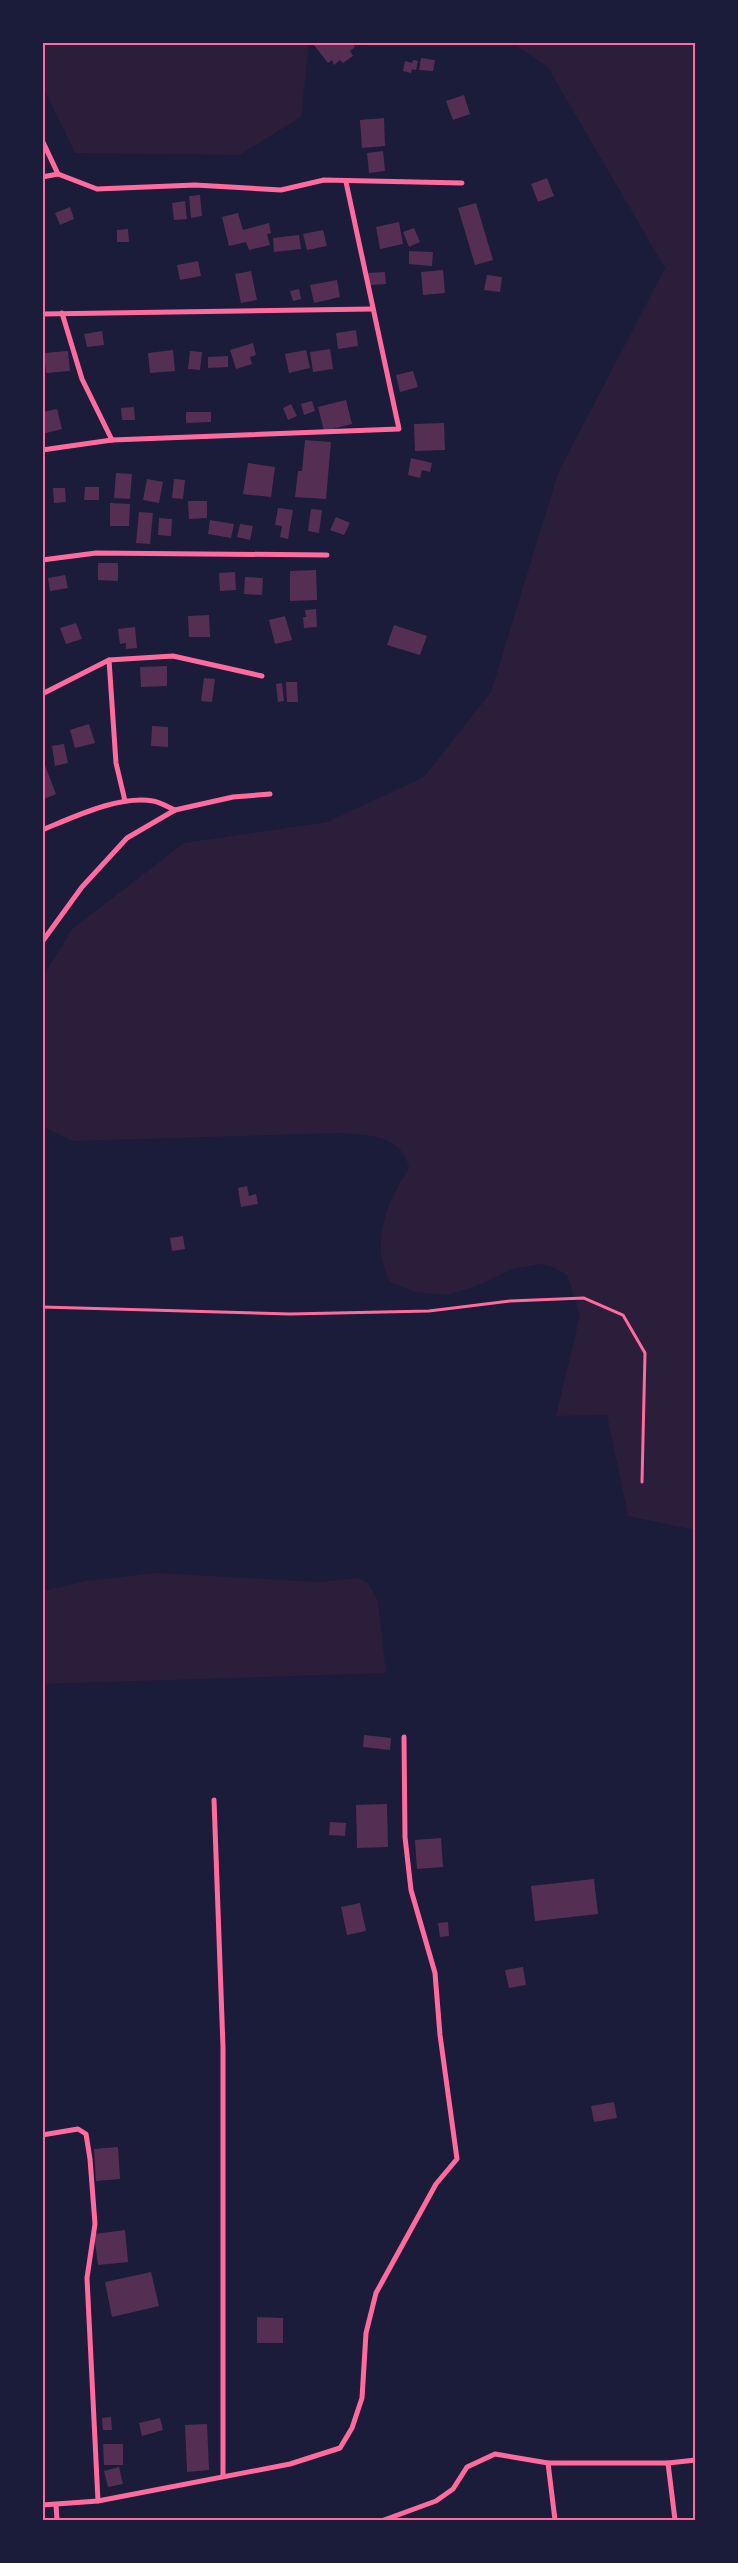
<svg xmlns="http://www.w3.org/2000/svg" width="738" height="2563" viewBox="0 0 738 2563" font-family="Ubuntu,sans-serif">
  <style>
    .green { fill: #2a1e3b }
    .building { fill: #542f53 }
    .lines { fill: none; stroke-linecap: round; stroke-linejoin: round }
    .path { stroke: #ff6b9d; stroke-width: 3 }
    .minor { stroke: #ff6b9d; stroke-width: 5 }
    .neatline { fill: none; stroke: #ff6b9d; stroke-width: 2 }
  </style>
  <rect width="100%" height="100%" fill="#1b1b3a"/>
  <g class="green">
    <polygon points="43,42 309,43 301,117 240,155 75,153 43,87"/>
    <path d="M512,43H695V1530L628,1516L607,1415L556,1416L580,1315L567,1275L555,1268L541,1264L512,1269L474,1287L447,1295L416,1292L390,1282C369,1244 387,1202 409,1168C401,1134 370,1136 341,1133L74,1141L43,1127L42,978L72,929L184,843L327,822L424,777L491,692L558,473L665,268L547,66Z"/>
    <polygon points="155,1573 319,1582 359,1578 368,1583 378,1601 386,1673 43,1684 43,1591 86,1581"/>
  </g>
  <g class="building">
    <polygon points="317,42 352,42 355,47 350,51 353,56 343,63 340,60 334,65 332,60 328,63 314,45"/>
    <polygon points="421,58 435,60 433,71 419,70"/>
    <polygon points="413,60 418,61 416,70 412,69 411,73 403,71 405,61 412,63"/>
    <polygon points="464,95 470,114 453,120 446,101"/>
    <polygon points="384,118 385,146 362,148 360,120"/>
    <polygon points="383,151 385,171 369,173 367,153"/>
    <polygon points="547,178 554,196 538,202 531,184"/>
    <polygon points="200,195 202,216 191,218 189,196"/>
    <polygon points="185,201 187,219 174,220 172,203"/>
    <polygon points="476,203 493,260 475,265 458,208"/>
    <polygon points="70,207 74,219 60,225 55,213"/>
    <polygon points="238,213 243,230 269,223 271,233 267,234 270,245 249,250 246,242 229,246 222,217"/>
    <polygon points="399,222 403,244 380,249 376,227"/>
    <polygon points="414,228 420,242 409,247 403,232"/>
    <polygon points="128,229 129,242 117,242 117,230"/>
    <polygon points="323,230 327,246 307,250 303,234"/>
    <polygon points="299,235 301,249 274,252 273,238"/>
    <polygon points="409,251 433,252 432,266 409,264"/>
    <polygon points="198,261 201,276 180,280 177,265"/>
    <polygon points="443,270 445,293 423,295 421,272"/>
    <polygon points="251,271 257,300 241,303 235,274"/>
    <polygon points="385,272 386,284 369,285 368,273"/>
    <polygon points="487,275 502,277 500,292 484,290"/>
    <polygon points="337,280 340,297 314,303 310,285"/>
    <polygon points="299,289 301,299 293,301 290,291"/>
    <polygon points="356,330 358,346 338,349 336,333"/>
    <polygon points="102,331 104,345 87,347 84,334"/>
    <polygon points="253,343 256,355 250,357 252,364 236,369 230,350"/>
    <polygon points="330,349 333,369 313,372 310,352"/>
    <polygon points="173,350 175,371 150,373 148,353"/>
    <polygon points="306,350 310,368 289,373 285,354"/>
    <polygon points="68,351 70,371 46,373 44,353"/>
    <polygon points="190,351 202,352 200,370 188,369"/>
    <polygon points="228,356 228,367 208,368 208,357"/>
    <polygon points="413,371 418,387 400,392 396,375"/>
    <polygon points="346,400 352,424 324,431 318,407"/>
    <polygon points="312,401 315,411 304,415 301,404"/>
    <polygon points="291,404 297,416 288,420 283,408"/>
    <polygon points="134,407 135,420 122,420 121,408"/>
    <polygon points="57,409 62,429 42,434 42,412"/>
    <polygon points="186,412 211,412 211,422 186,423"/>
    <polygon points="444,423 445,450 415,451 414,424"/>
    <polygon points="305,440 331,442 326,499 295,497 298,471 302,471"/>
    <polygon points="411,458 432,463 430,472 422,470 420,478 408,475"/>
    <polygon points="248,463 275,467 271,497 243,494"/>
    <polygon points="116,473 132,474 130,499 114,498"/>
    <polygon points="147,479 163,482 159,503 143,500"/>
    <polygon points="174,479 185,480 183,499 172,498"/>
    <polygon points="85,487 99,487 99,500 84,500"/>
    <polygon points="53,488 65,488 66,502 54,503"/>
    <polygon points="188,501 207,501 207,518 189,519"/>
    <polygon points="110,503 130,504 129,526 110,526"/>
    <polygon points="278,508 293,510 288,539 280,537 282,526 275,525"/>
    <polygon points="311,509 322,510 319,533 308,531"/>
    <polygon points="139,512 153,513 150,544 136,543"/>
    <polygon points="336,517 350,523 344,535 330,530"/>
    <polygon points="159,518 172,519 171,536 158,535"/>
    <polygon points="210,520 234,524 231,538 208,534"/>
    <polygon points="240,524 253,526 250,540 237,537"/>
    <polygon points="98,563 118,563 118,581 98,580"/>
    <polygon points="316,570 317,600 290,601 290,571"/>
    <polygon points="235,572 236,590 220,591 219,573"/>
    <polygon points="65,575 68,588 50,591 48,578"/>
    <polygon points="245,577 263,578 262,595 244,594"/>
    <polygon points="316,609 317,627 304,628 303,617 306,617 305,610"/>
    <polygon points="209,615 210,637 189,637 188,616"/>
    <polygon points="285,616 292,640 275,644 269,620"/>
    <polygon points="76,623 82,639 66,644 60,628"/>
    <polygon points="394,625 427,636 420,655 387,645"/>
    <polygon points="135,627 137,648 126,649 126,643 120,644 118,629"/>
    <polygon points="167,666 167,686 141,687 140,667"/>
    <polygon points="204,678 215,679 212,702 201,701"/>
    <polygon points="286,682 297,682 298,702 287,702"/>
    <polygon points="282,683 284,701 278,702 276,684"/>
    <polygon points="89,724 95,743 75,748 70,730"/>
    <polygon points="152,726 168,727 168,747 151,746"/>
    <polygon points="64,744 68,763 55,766 52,746"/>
    <polygon points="44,763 56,794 42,800 42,764"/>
    <polygon points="247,1186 249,1196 256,1194 258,1204 241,1207 238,1188"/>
    <polygon points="183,1236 185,1249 172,1251 170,1238"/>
    <polygon points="364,1735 391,1738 390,1750 363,1747"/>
    <polygon points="387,1804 388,1847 357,1848 356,1805"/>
    <polygon points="330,1822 346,1823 345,1836 329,1835"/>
    <polygon points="441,1838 443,1867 417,1869 415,1840"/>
    <polygon points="594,1879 598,1914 535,1921 531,1886"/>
    <polygon points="360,1903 366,1931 347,1935 341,1907"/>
    <polygon points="448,1922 449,1936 440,1937 438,1923"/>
    <polygon points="523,1967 526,1985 509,1988 505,1970"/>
    <polygon points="614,2102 617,2118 594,2122 591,2106"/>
    <polygon points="118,2147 120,2179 96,2181 94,2149"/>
    <polygon points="125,2230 128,2262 98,2265 94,2234"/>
    <polygon points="151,2272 159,2306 112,2317 105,2282"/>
    <polygon points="257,2317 283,2318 283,2343 257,2343"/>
    <polygon points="111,2417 112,2430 103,2430 102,2418"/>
    <polygon points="160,2418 163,2430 142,2436 139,2423"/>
    <polygon points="207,2424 209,2470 187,2472 185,2425"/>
    <polygon points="103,2444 123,2444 123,2465 104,2465"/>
    <polygon points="119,2467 123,2484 108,2487 104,2471"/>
  </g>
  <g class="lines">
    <polyline class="path" points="42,1307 290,1314 429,1311 510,1301 584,1298 623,1315 645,1353 642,1482"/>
    <g class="minor">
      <polyline points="42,140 58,174"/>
      <polyline points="42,177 58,174 97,189 195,185 281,190 324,180 462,183"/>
      <polyline points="62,313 82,379 112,440"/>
      <polyline points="42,314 372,309"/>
      <polyline points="42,450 112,440 399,429 346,182"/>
      <polyline points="42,560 96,553 327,555"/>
      <polyline points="109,660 116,763 125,801"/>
      <polyline points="42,694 109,660 173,656 262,676"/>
      <path d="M42,830C74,817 119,795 153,801C160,802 168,807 175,810"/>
      <polyline points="42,942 82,887 127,838 175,810 233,797 270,794"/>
      <polyline points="214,1800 223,2047 223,2475"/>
      <polyline points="42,2135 78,2129 86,2134 90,2159 95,2224 87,2278 98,2501"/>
      <polyline points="548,2463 555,2520"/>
      <polyline points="668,2463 675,2520"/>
      <polyline points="42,2505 98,2501 290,2464 340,2448 352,2428 362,2398 366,2333 376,2293 436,2184 457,2159 440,2035 435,1973 411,1890 405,1837 404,1737"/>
      <polyline points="56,2505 57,2520"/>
      <polyline points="384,2520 436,2501 453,2489 467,2467 495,2454 548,2463 668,2463 696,2460"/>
    </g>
  </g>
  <rect width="738" height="2563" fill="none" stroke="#1b1b3a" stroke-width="88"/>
  <rect x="44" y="44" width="650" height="2475" class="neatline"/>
</svg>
